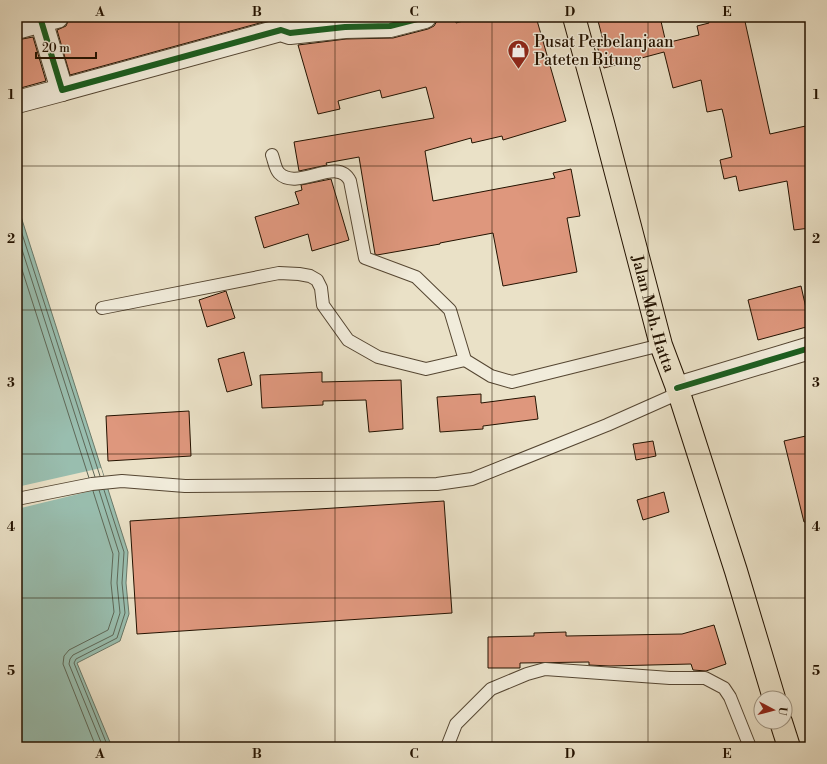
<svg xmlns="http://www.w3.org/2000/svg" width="827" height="764" viewBox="0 0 827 764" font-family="'Libre Bodoni',serif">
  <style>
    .water { fill: #99beaf; stroke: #6a7969 }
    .pier { fill: #eae1c7 }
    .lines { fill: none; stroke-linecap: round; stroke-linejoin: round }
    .shore { stroke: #5e6858; stroke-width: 1 }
    .building { fill: #de977d; stroke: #231200 }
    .service-casing { stroke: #554632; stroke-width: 14 }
    .minor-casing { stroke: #554632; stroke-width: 24 }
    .trunk-casing { stroke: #231200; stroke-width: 24 }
    .service { stroke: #f1ecdb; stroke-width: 12 }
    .minor { stroke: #f1ecdb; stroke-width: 22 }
    .trunk { stroke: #eae1c7; stroke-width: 22 }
    .cycleway-casing { stroke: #f1ecdb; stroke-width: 8 }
    .cycleway { stroke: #1b5e20; stroke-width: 6 }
    .grid { fill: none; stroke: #231200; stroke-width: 1; stroke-opacity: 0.55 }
    .labels { text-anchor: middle; stroke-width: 3; stroke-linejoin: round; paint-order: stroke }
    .poi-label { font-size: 16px; fill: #231200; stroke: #f1ecdb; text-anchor: start }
    .street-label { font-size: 16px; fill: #231200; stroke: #f1ecdb }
    .neatline { fill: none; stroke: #231200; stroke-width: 1.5 }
    .grid-label { font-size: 13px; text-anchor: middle; font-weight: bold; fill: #231200 }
  </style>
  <rect width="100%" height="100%" fill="#eae1c7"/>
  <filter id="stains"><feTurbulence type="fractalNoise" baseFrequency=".005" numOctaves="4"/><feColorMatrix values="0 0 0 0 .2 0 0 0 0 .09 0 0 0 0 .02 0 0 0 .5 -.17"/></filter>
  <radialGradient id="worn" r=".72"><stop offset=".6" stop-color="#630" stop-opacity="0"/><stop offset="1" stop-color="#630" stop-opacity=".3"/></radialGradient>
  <polygon class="water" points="17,204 128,552 126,583 129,614 120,641 77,663 112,747 17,747"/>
  <polygon class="pier" points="101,468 107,487 17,509 17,487"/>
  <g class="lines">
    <g class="shore">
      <polyline points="17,218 100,476"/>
      <polyline points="17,234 95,477"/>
      <polyline points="17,254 89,478"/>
      <polyline points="99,490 119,553 117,583 120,613 113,635 73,655 70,659 69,664 103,747"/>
      <polyline points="104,490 124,552 122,583 125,613 117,638 76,659 74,663 108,747"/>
      <polyline points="93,491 113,554 111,583 114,612 108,630 69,650 64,656 63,664 96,747"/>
    </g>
  </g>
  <g class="building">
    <polygon points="76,17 321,17 291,20 285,18 278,18 70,75 57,30 66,26 69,19"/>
    <polygon points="437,17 455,17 456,23 477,17 536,17 566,121 503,140 502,136 472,143 471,138 425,151 433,201 555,178 553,173 571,169 580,216 567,218 577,272 503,286 493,233 440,243 440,244 377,255 375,254 359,157 326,163 327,165 299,171 294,142 434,118 426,87 382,98 380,90 338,101 340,109 318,114 298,45 346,39 393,38 428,29 434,26 437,21"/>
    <polygon points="597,17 660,17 666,43 699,35 697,26 709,23 708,17 744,17 770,134 810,125 810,228 794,230 787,181 739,191 736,176 724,179 720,160 732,157 724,117 722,109 707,112 701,80 673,88 664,52 604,68 597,46 604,44"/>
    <polygon points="33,37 46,81 17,89 17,40"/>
    <polygon points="331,179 349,240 312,251 308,234 264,248 255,217 299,204 295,192 302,190 301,185"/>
    <polygon points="801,286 810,326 758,340 748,300"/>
    <polygon points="226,291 235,318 207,327 199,300"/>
    <polygon points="244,352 252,385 227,392 218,359"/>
    <polygon points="322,372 322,382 401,380 403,429 369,432 366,400 323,401 323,405 262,408 260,375"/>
    <polygon points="481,394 481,403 535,396 538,419 483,426 483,429 440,432 437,397"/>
    <polygon points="189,411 191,456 108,461 106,416"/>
    <polygon points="810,435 810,522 804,522 784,441"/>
    <polygon points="653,441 656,456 636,460 633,444"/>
    <polygon points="664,492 669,512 643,520 637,500"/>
    <polygon points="444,501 452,613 137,634 130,521"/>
    <polygon points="714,625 726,664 706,671 693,670 691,664 610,666 589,665 589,662 520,663 520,668 488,668 488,637 534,636 534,633 566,632 566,636 682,634"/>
  </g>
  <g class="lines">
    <defs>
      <g id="service">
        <path d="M272,155C274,160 275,169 279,173C297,192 338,155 350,181L365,258L416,277L450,310L465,360L491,376L512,382L661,345"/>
        <polyline points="102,308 279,273 299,274 310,276 317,280 321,288 323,305 348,340 378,357 426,369 465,360"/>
        <polyline points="17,499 92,484 122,481 185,486 437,484 472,479 607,425 679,393"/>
        <polyline points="447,747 456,724 491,689 527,674 545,669 670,678 705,678 724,688 730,697 750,747"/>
      </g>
      <g id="minor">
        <polyline points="40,17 62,90 281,30 290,33 345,27 390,26 425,17"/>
        <polyline points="17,28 57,17"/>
        <polyline points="17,102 62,90"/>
        <polyline points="677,388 810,348"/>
      </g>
      <g id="trunk">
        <path id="s1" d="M574,17L603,123L661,345L679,393L736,571L774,698"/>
        <polyline points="781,722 789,747"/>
      </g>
    </defs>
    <use href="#service" class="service-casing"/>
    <use href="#minor" class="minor-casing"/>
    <use href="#trunk" class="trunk-casing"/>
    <use href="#service" class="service"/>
    <use href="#minor" class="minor"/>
    <use href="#trunk" class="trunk"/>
    <defs>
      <g id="cycleway">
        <polyline points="40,17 62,90 281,30 290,33 345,27 390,26 425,17"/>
        <polyline points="677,388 810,348"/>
      </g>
    </defs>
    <use href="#cycleway" class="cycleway-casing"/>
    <use href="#cycleway" class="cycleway"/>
  </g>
  <path class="grid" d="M179,17V747M335,17V747M492,17V747M648,17V747M17,166H810M17,310H810M17,454H810M17,598H810"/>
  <defs>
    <symbol id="shop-pin" viewBox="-11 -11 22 30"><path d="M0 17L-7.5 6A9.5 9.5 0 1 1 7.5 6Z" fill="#8f2418" stroke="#f1ecdb"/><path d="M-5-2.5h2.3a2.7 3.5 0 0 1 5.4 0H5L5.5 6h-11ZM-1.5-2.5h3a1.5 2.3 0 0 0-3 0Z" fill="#fff"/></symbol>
  </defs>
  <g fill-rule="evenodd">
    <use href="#shop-pin" x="506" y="38" width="25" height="34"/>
  </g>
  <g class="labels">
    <g class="poi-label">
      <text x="534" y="47">Pusat Perbelanjaan<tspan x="534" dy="18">Pateten Bitung</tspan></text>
    </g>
    <g class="street-label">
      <text dy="6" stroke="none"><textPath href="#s1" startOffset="307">Jalan Moh. Hatta</textPath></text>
    </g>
  </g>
  <rect width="827" height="764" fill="none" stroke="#eae1c7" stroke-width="44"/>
  <g transform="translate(773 710) rotate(97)"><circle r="19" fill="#f1ecdb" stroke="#9f9583"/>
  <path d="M0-3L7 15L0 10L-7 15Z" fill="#8f2418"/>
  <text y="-6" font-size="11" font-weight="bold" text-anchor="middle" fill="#231200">U</text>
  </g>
  <path d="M36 52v6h60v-6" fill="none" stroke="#231200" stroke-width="2"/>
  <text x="42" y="52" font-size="12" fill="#231200" stroke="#f1ecdb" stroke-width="3" paint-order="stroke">20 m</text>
  <rect x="22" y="22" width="783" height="720" class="neatline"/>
  <g class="grid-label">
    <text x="100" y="16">A</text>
    <text x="257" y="16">B</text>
    <text x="414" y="16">C</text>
    <text x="570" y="16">D</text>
    <text x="727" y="16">E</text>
    <text x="11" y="99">1</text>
    <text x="816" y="99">1</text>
    <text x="11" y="243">2</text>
    <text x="816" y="243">2</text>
    <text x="11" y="387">3</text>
    <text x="816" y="387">3</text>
    <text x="11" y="531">4</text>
    <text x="816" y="531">4</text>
    <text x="11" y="675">5</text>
    <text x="816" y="675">5</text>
    <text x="100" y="758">A</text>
    <text x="257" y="758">B</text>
    <text x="414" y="758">C</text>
    <text x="570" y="758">D</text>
    <text x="727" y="758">E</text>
  </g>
  <rect width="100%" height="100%" filter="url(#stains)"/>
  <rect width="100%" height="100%" fill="url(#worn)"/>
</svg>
